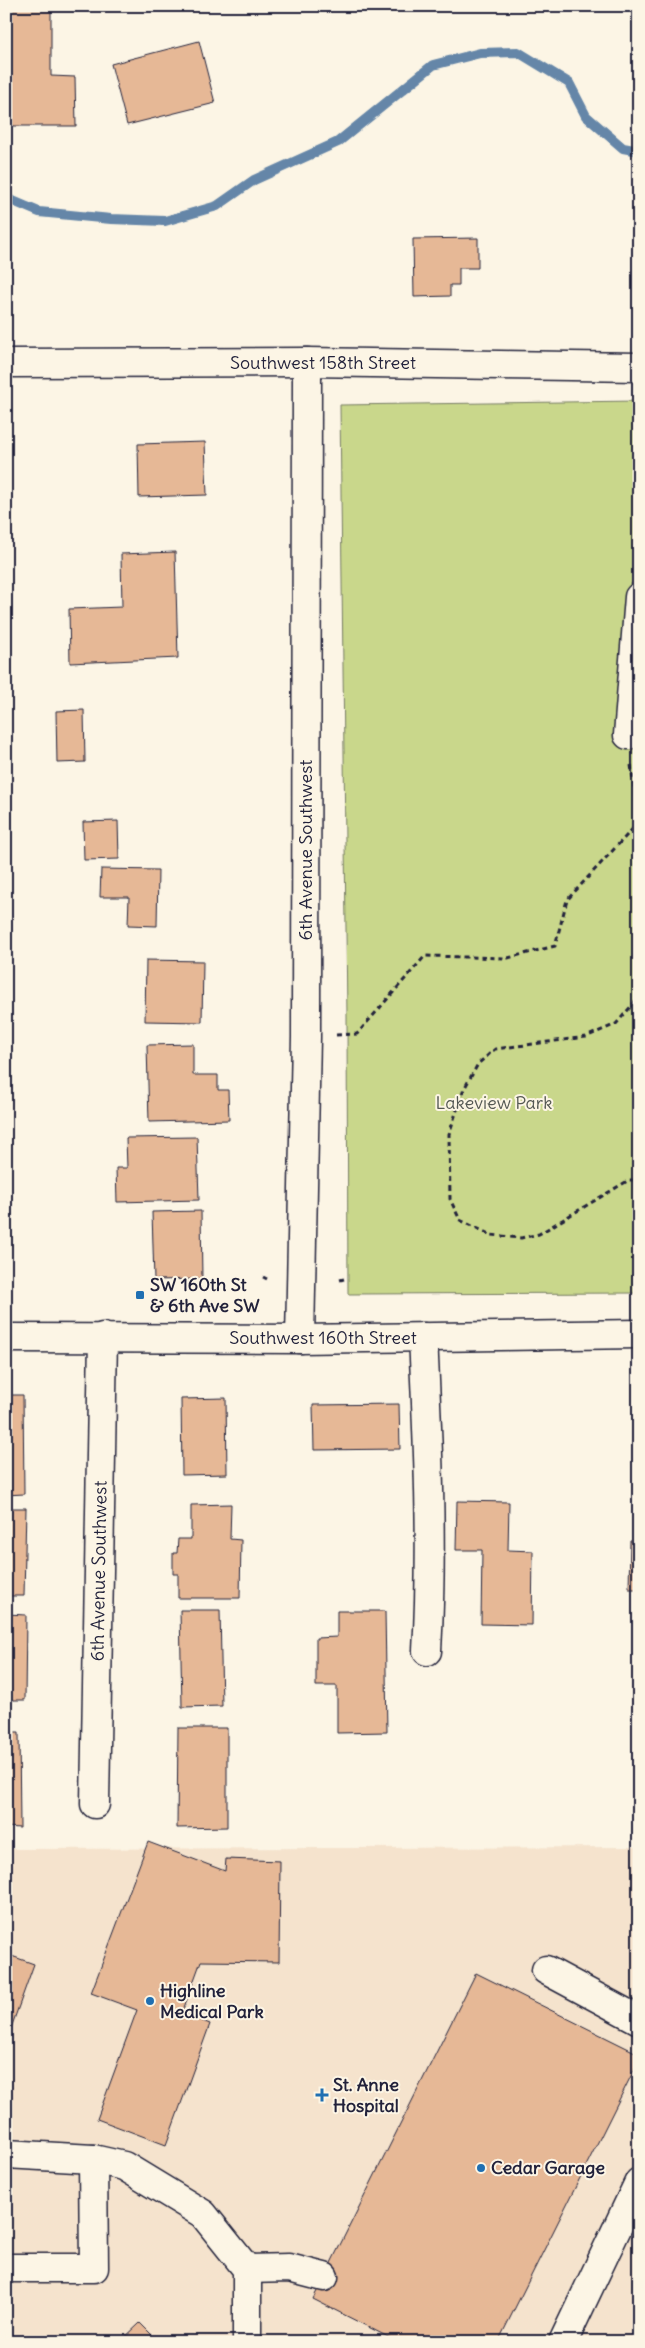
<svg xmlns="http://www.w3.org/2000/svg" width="645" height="2348" viewBox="0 0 645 2348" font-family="Delius,sans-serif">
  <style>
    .built { fill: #f5e3cd }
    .green { fill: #c9d78b; stroke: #767c63 }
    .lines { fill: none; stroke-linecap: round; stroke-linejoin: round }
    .stream { stroke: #6586a8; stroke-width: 10 }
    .building { fill: #e6b896; stroke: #22223b }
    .minor-casing { stroke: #22223b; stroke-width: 31 }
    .path { stroke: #22223b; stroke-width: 3; stroke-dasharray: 5 4; stroke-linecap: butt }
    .minor { stroke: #fcf5e5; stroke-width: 28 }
    .poi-dot { fill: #1f6fb2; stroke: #fcf5e5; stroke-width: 2 }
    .labels { text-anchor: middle; stroke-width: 4; stroke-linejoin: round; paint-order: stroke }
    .street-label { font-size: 18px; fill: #22223b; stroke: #fcf5e5 }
    .park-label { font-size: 18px; fill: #545853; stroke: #fcf5e5 }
    .poi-label { font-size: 18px; font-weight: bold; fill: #22223b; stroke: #fcf5e5; text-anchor: start }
  </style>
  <rect width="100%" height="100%" fill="#fcf5e5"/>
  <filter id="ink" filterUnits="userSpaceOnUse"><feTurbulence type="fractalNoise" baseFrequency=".02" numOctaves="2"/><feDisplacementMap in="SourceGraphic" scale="10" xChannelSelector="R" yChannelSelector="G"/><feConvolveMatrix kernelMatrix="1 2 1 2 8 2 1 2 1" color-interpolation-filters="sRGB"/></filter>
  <g filter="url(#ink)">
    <polygon class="built" points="639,1847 639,2342 6,2342 6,1849"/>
    <polygon class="green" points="639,401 639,1293 348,1294 347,1016 340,405"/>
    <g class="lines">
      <polyline class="stream" points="6,198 39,212 111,219 165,221 217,206 254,180 338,142 433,65 480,53 518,52 569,83 586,116 623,148 639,151"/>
    </g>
    <g class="building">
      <polygon points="6,6 51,6 51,76 75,77 76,126 6,126"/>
      <polygon points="199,41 215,103 127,125 111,64"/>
      <polygon points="478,238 478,268 459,268 459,285 450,285 450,296 414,297 413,239"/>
      <polygon points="205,442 207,495 139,497 138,444"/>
      <polygon points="175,552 178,658 70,663 69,609 122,607 121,554"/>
      <polygon points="84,710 85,762 57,763 56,711"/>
      <polygon points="118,821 119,859 84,860 83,822"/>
      <polygon points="101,869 158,870 157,926 128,925 129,897 100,897"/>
      <polygon points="146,960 203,961 202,1022 145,1021"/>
      <polygon points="193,1044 193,1075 218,1075 218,1090 228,1090 229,1120 149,1122 147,1045"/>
      <polygon points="197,1137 199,1200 117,1202 116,1168 127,1168 126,1138"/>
      <polygon points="201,1211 202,1279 154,1280 152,1212"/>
      <polygon points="6,1395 23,1395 24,1494 6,1495"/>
      <polygon points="226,1398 227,1474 182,1475 181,1399"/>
      <polygon points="399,1404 400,1449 314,1450 313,1405"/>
      <polygon points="457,1501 509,1502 508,1550 533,1551 532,1625 481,1624 482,1550 456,1550"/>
      <polygon points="231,1504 230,1539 241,1540 240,1598 178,1598 178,1574 173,1574 173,1553 177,1553 178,1539 191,1539 191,1505"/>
      <polygon points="6,1508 26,1508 24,1596 6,1596"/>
      <polygon points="630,1541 639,1541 639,1589 629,1589"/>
      <polygon points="180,1610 220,1610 222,1706 182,1707"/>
      <polygon points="337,1611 385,1611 387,1732 337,1733 337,1686 316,1686 316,1638 337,1637"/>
      <polygon points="6,1614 26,1615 25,1700 6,1700"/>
      <polygon points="178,1728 227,1728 227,1827 177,1828"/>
      <polygon points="6,1732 19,1732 20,1828 6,1827"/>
      <polygon points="148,1842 225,1871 226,1859 280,1861 279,1962 201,1961 182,2013 210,2024 166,2145 97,2119 137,2010 91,1993"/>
      <polygon points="6,1954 34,1964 6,2042"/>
      <polygon points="476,1973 639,2054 639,2060 498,2342 398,2342 313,2299"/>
      <polygon points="140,2323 159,2342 120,2342"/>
    </g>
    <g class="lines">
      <defs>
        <g id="minor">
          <polyline points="6,363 307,362 639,367"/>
          <polyline points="628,735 639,597"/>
          <path d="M423,1337C428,1441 433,1547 427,1651"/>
          <polyline points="6,1338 300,1339 639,1334"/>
          <polyline points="300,1339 306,1037 307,362"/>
          <polyline points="95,1804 103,1337"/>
          <polyline points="546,1970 639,2020"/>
          <polyline points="6,2154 93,2159 124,2166 203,2214 247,2269 247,2342"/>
          <polyline points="6,2268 94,2268 93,2159"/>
          <polyline points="247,2269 289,2268 324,2277"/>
          <polyline points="563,2342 639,2182"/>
        </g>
      </defs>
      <use href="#minor" class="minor-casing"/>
      <g class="path">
        <polyline points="631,765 639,823"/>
        <polyline points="639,992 634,1003 616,1024 586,1037 495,1049 478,1064 464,1089 449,1134 450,1199 460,1220 491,1235 521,1238 539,1234 629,1180 639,1180"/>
        <polyline points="336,1035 357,1034 425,956 508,958 555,946 567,900 639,822"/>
        <polyline points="263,1277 267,1279"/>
        <polyline points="340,1280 344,1279"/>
      </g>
      <use href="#minor" class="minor"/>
    </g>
  </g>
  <g class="poi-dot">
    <rect x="135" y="1290" width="10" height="10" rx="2.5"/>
    <circle cx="150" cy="2001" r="5"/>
    <path d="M319.5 2087.5h5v5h5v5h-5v5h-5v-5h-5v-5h5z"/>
    <circle cx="481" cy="2168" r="5"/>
  </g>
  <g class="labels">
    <g class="street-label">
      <text x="323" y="369">Southwest 158th Street</text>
      <text transform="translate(306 850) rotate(-90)" y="6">6th Avenue Southwest</text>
      <text x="323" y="1344">Southwest 160th Street</text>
      <text transform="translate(99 1571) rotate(-89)" y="6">6th Avenue Southwest</text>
    </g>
    <g class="park-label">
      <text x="494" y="1109">Lakeview Park</text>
    </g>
    <g class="poi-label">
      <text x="150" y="1291">SW 160th St<tspan x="150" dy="21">&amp; 6th Ave SW</tspan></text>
      <text x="160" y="1997">Highline<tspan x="160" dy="21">Medical Park</tspan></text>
      <text x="333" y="2091">St. Anne<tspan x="333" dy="21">Hospital</tspan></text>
      <text x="491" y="2174">Cedar Garage</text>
    </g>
  </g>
  <rect width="645" height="2348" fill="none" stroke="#fcf5e5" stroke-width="25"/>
  <rect x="12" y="12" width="620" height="2323" fill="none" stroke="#22223b" stroke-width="2" filter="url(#ink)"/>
</svg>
